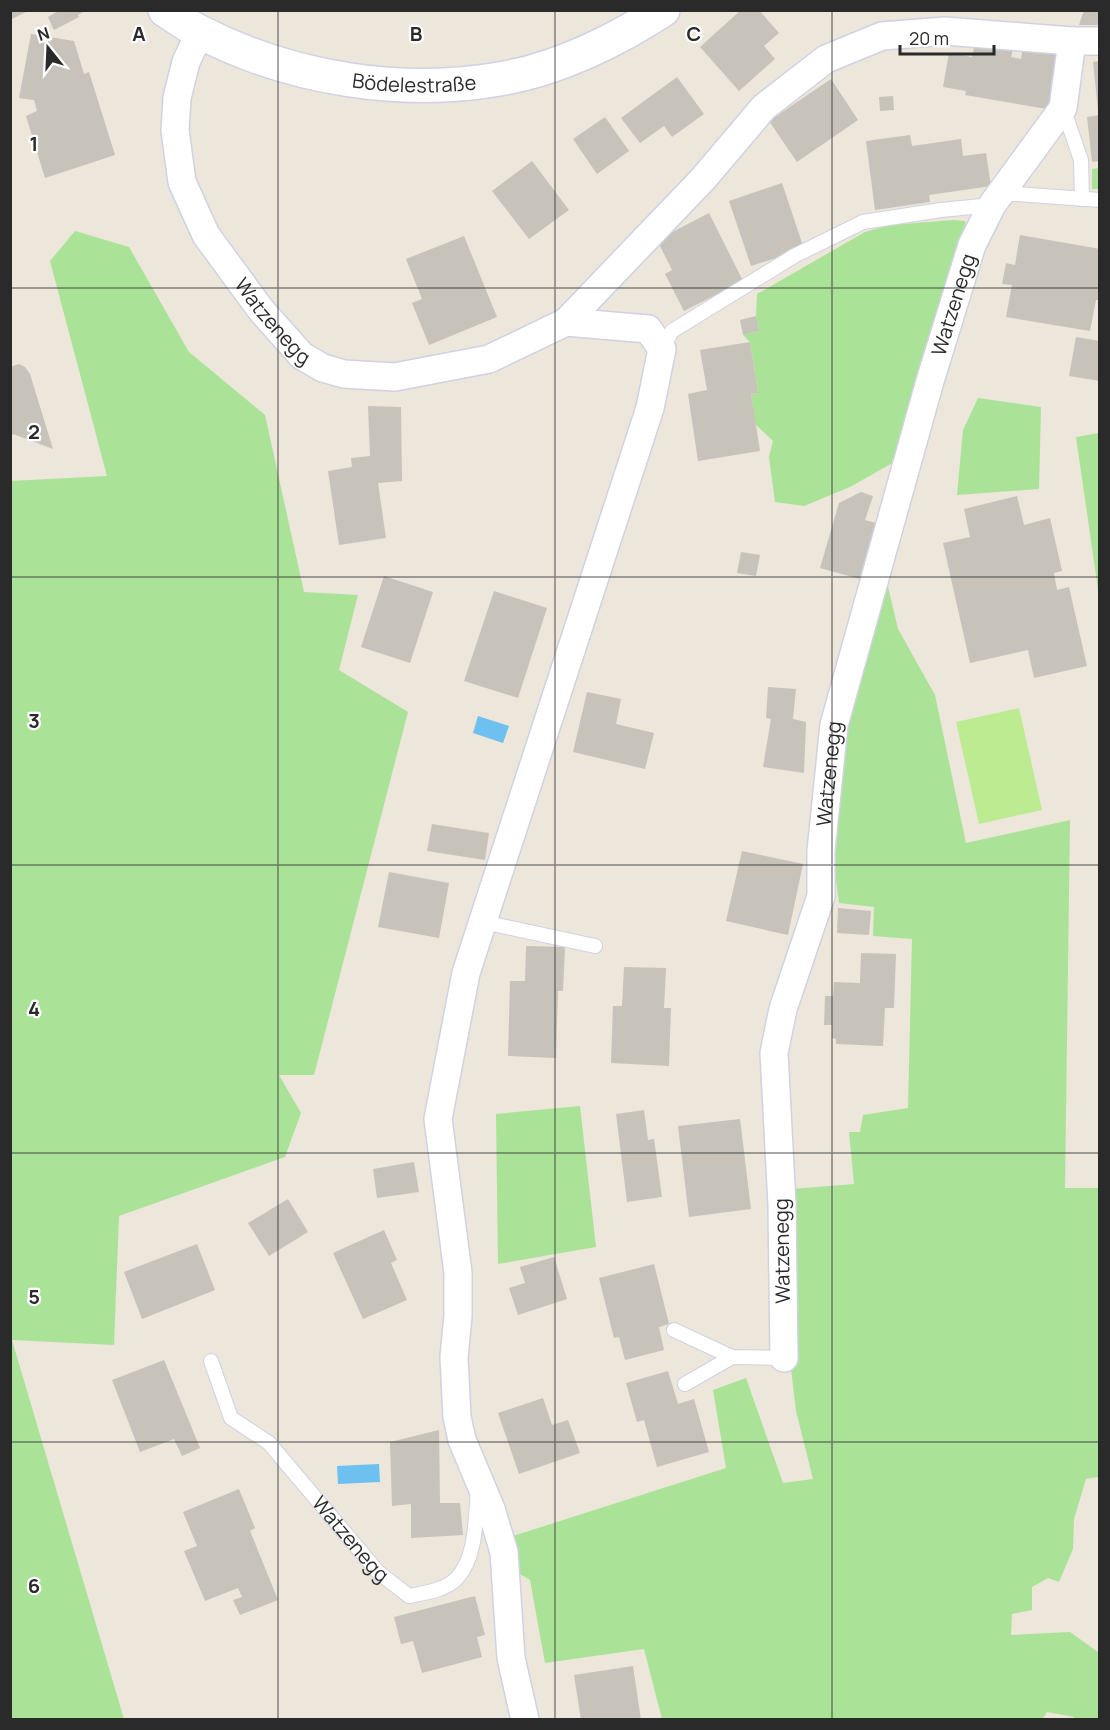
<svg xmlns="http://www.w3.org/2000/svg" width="1110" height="1730" viewBox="0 0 1110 1730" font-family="Manrope,sans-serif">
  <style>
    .green { fill: #aae397 }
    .pitch { fill: #bdeb92 }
    .water { fill: #6dc0f0 }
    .building { fill: #c7c3bb }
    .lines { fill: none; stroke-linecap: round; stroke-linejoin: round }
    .lane-casing { stroke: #d0d2e3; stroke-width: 16 }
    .street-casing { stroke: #d0d2e3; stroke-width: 30 }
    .secondary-casing { stroke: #d0d2e3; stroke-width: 36 }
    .lane { stroke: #fff; stroke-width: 14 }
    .street { stroke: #fff; stroke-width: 27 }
    .secondary { stroke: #fff; stroke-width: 33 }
    .grid { fill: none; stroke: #2a2a2a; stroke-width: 1.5; stroke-opacity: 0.55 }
    .labels { text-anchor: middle; stroke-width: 4.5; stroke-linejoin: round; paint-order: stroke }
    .street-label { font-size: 20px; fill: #2a2a2a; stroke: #fff }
    .grid-label { font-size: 20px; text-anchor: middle; font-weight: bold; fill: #2a2a2a; stroke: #fff; stroke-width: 4.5; stroke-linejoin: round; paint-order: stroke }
  </style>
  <rect width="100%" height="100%" fill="#ece6db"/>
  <g class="green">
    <polygon points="1099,168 1099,189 1092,189 1092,169"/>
    <polygon points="954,220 965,221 967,232 949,273 896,461 850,487 804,506 775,502 769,457 773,441 755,424 751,394 758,393 750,342 743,335 759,331 756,316 757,294 865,232 890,225"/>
    <polygon points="75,231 129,247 189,352 265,415 304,592 358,595 339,670 408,712 314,1075 279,1075 301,1113 285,1157 119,1216 114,1345 12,1340 124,1719 11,1720 10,481 107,476 50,261"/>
    <polygon points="978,398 1041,407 1039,489 957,495 963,430"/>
    <polygon points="1099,433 1100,433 1099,596 1076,437"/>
    <polygon points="886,578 898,629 935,695 966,843 1070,820 1065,1188 1099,1188 1099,1477 1086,1479 1074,1519 1073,1549 1059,1582 1048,1578 1032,1587 1032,1610 1012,1614 1011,1635 1070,1632 1098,1652 1099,1719 1074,1719 1074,1717 1047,1712 1042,1720 662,1719 644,1649 545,1663 530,1580 518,1573 513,1536 726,1468 713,1390 746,1378 783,1483 813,1479 796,1411 791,1369 792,1189 854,1184 849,1132 860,1132 863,1115 908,1108 912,939 873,936 874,907 839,903 833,857 845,729"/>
    <polygon points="580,1106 596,1247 498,1264 496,1114"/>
  </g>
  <polygon class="pitch" points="1019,708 1042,810 979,824 956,722"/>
  <g class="water">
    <polygon points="478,716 509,726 503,743 473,733"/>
    <polygon points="379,1464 380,1482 338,1484 337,1466"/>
  </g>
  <g class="building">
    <polygon points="10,10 30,10 10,20"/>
    <polygon points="60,10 86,10 78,15 79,17 54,30 48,17"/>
    <polygon points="741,10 759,10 779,33 764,46 775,59 739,91 700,47"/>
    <polygon points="1084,10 1100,10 1100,25 1079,25"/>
    <polygon points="31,34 74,41 84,74 89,72 115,155 45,178 26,116 37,111 34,100 19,98"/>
    <polygon points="975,42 1013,49 1011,57 1021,59 1023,46 1056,52 1054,66 1060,67 1053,110 965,95 966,91 943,87 949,53 972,57"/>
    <polygon points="1100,61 1100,110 1098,110 1093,62"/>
    <polygon points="677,77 704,114 672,137 664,126 640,143 621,118"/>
    <polygon points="831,79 858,120 797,162 769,121"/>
    <polygon points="893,96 894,110 880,111 879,97"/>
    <polygon points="1100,115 1100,161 1092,162 1087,117"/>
    <polygon points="605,117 629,151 597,174 573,139"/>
    <polygon points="910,135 912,146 961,139 963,156 986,153 991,186 929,195 930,202 875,210 866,141"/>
    <polygon points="532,161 569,210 529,239 492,191"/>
    <polygon points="782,183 804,249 751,266 729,201"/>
    <polygon points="709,213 743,281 684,311 665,274 672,270 657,240"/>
    <polygon points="1020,235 1100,249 1100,300 1096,300 1090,331 1006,317 1012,285 1002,284 1006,263 1015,265"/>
    <polygon points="464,236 497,317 429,345 412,303 422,299 406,259"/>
    <polygon points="756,316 759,331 743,335 740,320"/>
    <polygon points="1076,337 1100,341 1100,381 1069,376"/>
    <polygon points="750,342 758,393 751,394 760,451 698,461 688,394 707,390 700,350"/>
    <polygon points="19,364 25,367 30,374 53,449 13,434 10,440 10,367"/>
    <polygon points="368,406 401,407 402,481 378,483 386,538 339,545 328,471 352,467 351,458 370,456"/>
    <polygon points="861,492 873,496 865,520 876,523 860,579 820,568 839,503"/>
    <polygon points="1017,496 1024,525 1050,518 1062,571 1054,573 1057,590 1069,587 1087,666 1034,678 1028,650 970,663 943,543 970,537 964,509"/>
    <polygon points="741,552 760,555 756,576 737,573"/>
    <polygon points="384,576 433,592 410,663 361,647"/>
    <polygon points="494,591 547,608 518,698 464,681"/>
    <polygon points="768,687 796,689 793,719 806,722 804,773 763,767 771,719 766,718"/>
    <polygon points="587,692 621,699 616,724 654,733 645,769 573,752"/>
    <polygon points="432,824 489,833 485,860 427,851"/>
    <polygon points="742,851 803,864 788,935 726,921"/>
    <polygon points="389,872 449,883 439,938 378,927"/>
    <polygon points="838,908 871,911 869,935 837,933"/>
    <polygon points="526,946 565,947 563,991 558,991 556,1058 508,1056 510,981 525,981"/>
    <polygon points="861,953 896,954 894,1008 885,1008 883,1046 836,1044 836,1039 832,1038 832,1025 824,1025 825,996 833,996 834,982 860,983"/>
    <polygon points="624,967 666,968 664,1008 671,1008 669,1066 611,1063 613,1006 622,1006"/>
    <polygon points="644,1110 648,1140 654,1139 662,1197 627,1202 616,1114"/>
    <polygon points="740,1119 751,1209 689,1217 678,1126"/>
    <polygon points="414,1162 419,1192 377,1198 373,1169"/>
    <polygon points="288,1199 308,1232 269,1256 248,1223"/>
    <polygon points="384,1230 397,1260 391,1263 407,1300 363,1319 333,1253"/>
    <polygon points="197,1244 215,1290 142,1319 124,1272"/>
    <polygon points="554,1257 567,1299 518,1315 509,1288 525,1283 520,1267"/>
    <polygon points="654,1264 669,1324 659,1327 664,1350 625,1360 619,1337 614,1338 599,1278"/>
    <polygon points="164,1360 200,1448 182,1456 174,1439 140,1452 112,1380"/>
    <polygon points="668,1371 678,1404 694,1399 709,1452 657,1467 644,1420 637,1422 626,1383"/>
    <polygon points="543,1398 552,1425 568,1420 580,1453 519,1474 498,1413"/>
    <polygon points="439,1430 440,1503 460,1503 463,1535 411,1538 411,1504 392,1506 390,1442"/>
    <polygon points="239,1489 255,1528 250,1531 278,1600 240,1615 233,1600 242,1597 238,1588 205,1601 184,1551 197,1546 183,1512"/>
    <polygon points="475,1596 485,1635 477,1637 482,1657 422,1673 413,1641 401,1644 394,1617"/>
    <polygon points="633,1666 641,1720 581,1720 574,1675"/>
  </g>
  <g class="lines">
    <defs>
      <g id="lane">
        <polyline points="1063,108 1081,160 1082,199"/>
        <polyline points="1001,193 1100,200"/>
        <polyline points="662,349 672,331 794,256 863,222 941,210 992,205"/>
        <polyline points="483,922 595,946"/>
        <polyline points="674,1330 732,1357 784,1358"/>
        <path id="s1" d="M211,1361L231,1418L269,1443L378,1572L409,1596C425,1593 446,1590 457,1578C477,1556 475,1519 478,1491"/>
        <polyline points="685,1384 732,1357"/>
      </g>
      <g id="street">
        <path id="s2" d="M200,32L186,62L177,98L175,130L182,182L206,235L261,310L302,356L323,368L344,374L395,377L489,359L566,322L703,179L764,107L826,59L882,36L945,31L1072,41H1100"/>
        <path id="s3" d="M784,1358L782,1205L774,1053L783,1009L821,896V851L834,725L930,381L972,245L992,205L1063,108L1072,41"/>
        <polyline points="525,1720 511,1658 504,1552 491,1509 462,1440 457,1417 454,1357 458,1316 458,1273 438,1119 466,973 650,408 662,349 648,329 566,322"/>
      </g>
      <g id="secondary">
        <path id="s4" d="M165,10C177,18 188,26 200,32C291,79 404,97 505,78C560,68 617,40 663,10"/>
      </g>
    </defs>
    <use href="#lane" class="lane-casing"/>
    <use href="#street" class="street-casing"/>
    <use href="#secondary" class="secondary-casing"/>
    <use href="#lane" class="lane"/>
    <use href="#street" class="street"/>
    <use href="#secondary" class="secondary"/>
  </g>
  <path class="grid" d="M278,10V1720M555,10V1720M832,10V1720M10,288H1100M10,577H1100M10,865H1100M10,1153H1100M10,1442H1100"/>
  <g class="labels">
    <g class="street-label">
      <text dy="7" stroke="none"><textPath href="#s4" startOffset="264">Bödelestraße</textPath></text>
      <text dy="7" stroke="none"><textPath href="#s3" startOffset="1078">Watzenegg</textPath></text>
      <text dy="7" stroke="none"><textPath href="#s2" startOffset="322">Watzenegg</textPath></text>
      <text dy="7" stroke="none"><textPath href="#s3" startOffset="592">Watzenegg</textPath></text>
      <text transform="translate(782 1251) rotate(-91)" y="7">Watzenegg</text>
      <text dy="7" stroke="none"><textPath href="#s1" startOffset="232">Watzenegg</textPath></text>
    </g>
  </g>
  <g class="grid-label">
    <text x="139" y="41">A</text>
    <text x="416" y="41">B</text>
    <text x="694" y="41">C</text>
    <text x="34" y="151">1</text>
    <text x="34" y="439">2</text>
    <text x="34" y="728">3</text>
    <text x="34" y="1016">4</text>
    <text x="34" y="1304">5</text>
    <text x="34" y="1593">6</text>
  </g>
  <rect width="1110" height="1730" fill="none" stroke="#2a2a2a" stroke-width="24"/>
  <g transform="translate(48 48) rotate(342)" stroke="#ffffff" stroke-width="4.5" paint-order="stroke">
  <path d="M0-4.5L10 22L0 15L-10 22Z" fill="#2a2a2a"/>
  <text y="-9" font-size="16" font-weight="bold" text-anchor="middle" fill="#2a2a2a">N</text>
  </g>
  <path d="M900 45v9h94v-9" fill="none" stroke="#2a2a2a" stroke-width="3"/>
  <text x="909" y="45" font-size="18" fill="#2a2a2a" stroke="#ffffff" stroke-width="4.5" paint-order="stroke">20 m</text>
</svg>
